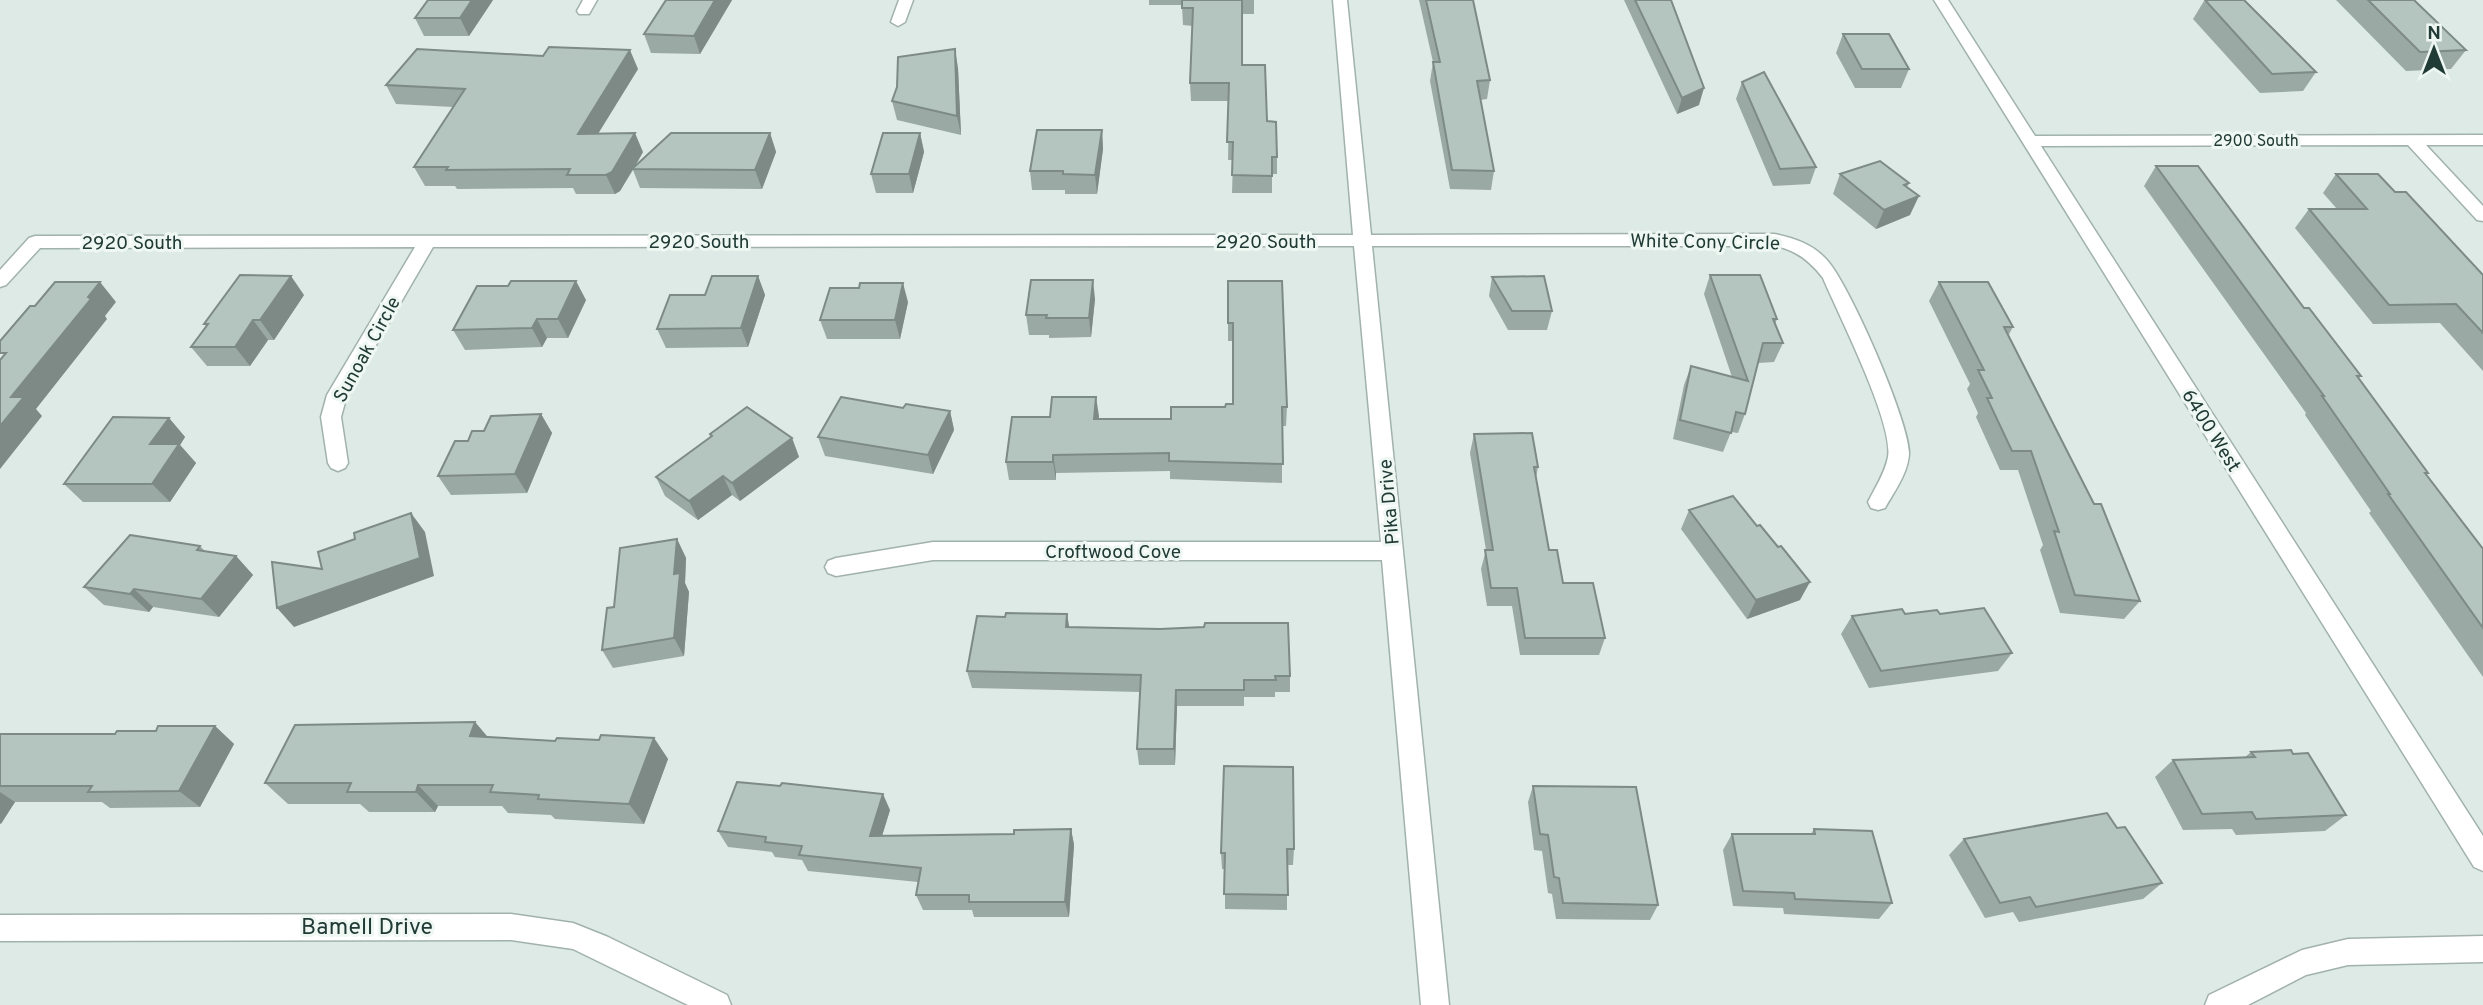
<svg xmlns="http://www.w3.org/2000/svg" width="2483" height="1005" viewBox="0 0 2483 1005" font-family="Overpass,sans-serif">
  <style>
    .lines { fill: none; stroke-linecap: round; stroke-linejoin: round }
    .minor-casing { stroke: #a1b2ad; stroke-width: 3 }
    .minor { fill: #fff; fill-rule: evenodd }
    .wall { fill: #9ba9a4 }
    .shaded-wall { fill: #7e8a86 }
    .building { fill: #b4c5bf; stroke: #7e8a86; stroke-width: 2 }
    .labels { text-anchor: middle; stroke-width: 6; stroke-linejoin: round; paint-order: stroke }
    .far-street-label { font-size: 16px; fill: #203a35; stroke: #eff7f3 }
    .street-label { font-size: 19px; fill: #203a35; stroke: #eff7f3 }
    .near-street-label { font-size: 23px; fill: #203a35; stroke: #eff7f3 }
  </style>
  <rect width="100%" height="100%" fill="#deeae6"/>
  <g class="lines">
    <defs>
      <g id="minor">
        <polygon points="583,0 597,0 589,14 579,14 577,11"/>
        <polygon points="899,0 913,0 905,22 898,26 891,22"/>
        <path d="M1333,0H1347L1371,235L1774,234C1794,238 1812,244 1826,259C1848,281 1910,423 1909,454C1908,473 1894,492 1885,508L1878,510L1871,508L1868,502C1875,488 1885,473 1888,457C1894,423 1838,314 1823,278C1810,261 1795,249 1774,246H1372L1449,1005H1421L1382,560H933L836,576L828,573L825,567L828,561L836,558L933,542H1381L1354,246L433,247L347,395L341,417L348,463L345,468L338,471L331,468L328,463L321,417L327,395L415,247L40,248L6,285L0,287V270L29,238L35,236L1353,235Z"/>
        <polygon points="1934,0 1948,0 2035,136 2483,135 2483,145 2426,145 2483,206 2483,221 2477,220 2408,145 2041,146 2483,836 2483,871 2474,867"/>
        <polygon points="511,914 573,923 608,937 727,995 731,1005 688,1005 573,949 511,940 0,941 0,915"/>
        <polygon points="2483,936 2483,962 2348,965 2306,975 2248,1005 2205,1005 2209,995 2302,950 2348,939"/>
      </g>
    </defs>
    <use href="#minor" class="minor-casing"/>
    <use href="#minor" class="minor"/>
  </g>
  <g class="wall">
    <polygon points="493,0 469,36 424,36 415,18"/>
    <polygon points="666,0 732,0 700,54 651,53 644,34"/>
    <polygon points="1149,0 1254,0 1254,14 1242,14 1242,65 1267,121 1277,157 1277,174 1272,174 1272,193 1232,193 1233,160 1228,160 1229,101 1191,101 1190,83 1193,26 1183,25 1182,5 1149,5"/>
    <polygon points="1419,0 1473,0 1490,80 1487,99 1480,100 1494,171 1491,190 1450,189 1430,81 1433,62"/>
    <polygon points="1624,0 1671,0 1699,105 1677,114"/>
    <polygon points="2336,0 2414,0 2466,50 2451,69 2406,71"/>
    <polygon points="2204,1 2316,72 2303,91 2260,93 2193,19"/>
    <polygon points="1843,34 1909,69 1901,88 1855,88 1836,53"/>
    <polygon points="958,68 961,135 897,120 892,101"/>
    <polygon points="638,69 598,134 643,152 635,167 770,133 776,152 762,189 640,188 633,170 620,191 615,194 576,194 573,188 457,189 455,186 425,186 414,167 453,107 396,104 386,85"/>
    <polygon points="1742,82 1816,167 1810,184 1773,186 1736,99"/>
    <polygon points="1102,130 1103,149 1097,194 1065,194 1065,190 1032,190 1030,171"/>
    <polygon points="920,133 924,152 913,193 876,193 871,174"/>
    <polygon points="2156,166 2304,308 2361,376 2359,378 2428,473 2426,474 2483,549 2483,677 2369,513 2371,511 2305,415 2306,413 2144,186"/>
    <polygon points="1840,174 1909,183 1907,187 1910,215 1876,229 1833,194"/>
    <polygon points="2336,174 2395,192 2483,275 2483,371 2440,323 2373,324 2295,228 2309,209 2337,209 2323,193"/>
    <polygon points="1710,275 1777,319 1775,324 1783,343 1774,362 1758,363 1745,414 1738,433 1731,432 1723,452 1673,439 1684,385 1691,366 1732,377 1704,294"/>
    <polygon points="758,276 765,295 748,347 666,348 657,329 705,295"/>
    <polygon points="1492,277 1552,311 1547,330 1508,330 1489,296"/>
    <polygon points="1228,281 1287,407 1286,426 1282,426 1282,483 1170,479 1170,471 1056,473 1056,480 1009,480 1006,462 1099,416 1098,419 1171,419 1225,407 1233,404 1233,341 1228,341"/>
    <polygon points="1939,282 2013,327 2008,336 2140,601 2124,619 2060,613 2040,550 2043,545 2018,470 2000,470 1976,417 1978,413 1967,389 1970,384 1929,301"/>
    <polygon points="304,295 274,340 268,340 250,366 207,366 191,347 206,326 204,324"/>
    <polygon points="1095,299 1091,337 1049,338 1049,335 1029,335 1026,315"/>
    <polygon points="586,300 568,338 547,338 542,347 465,350 453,330"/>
    <polygon points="908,302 900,339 827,339 820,320"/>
    <polygon points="950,411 954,430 933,474 825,456 818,437"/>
    <polygon points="541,414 552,433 527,493 451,495 438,476 468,441 484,431"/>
    <polygon points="169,418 185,437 180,445 196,463 170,502 83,502 64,484"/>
    <polygon points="710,434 792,438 799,457 740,501 732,495 698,520 665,496 656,477 711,437"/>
    <polygon points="1474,434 1538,467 1536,478 1549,550 1563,583 1605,638 1599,655 1520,655 1512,606 1487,606 1481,569 1486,550 1470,453"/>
    <polygon points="1689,510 1757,526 1800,600 1747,619 1681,529"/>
    <polygon points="677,539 686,558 685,583 689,592 684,656 613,668 602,650 614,607"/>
    <polygon points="200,546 206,552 236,556 253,575 219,617 153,607 149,612 104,605 84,587"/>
    <polygon points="1905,614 1940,614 2012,653 1998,671 1869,688 1841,634 1852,616"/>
    <polygon points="1069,627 1290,676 1290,692 1275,692 1275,697 1244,697 1244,706 1177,706 1175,765 1139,765 1137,749 1140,692 972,688 967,671"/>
    <polygon points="475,722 488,737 555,741 654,738 668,759 644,824 555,819 551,815 508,813 502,806 438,806 435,812 369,812 360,804 288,804 265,783"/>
    <polygon points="215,726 234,744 200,807 110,808 102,802 15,802 0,824 0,734 115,734"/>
    <polygon points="2251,752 2346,815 2325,831 2236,835 2232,829 2183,830 2155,777 2173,760 2244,758"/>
    <polygon points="1533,786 1658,905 1650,920 1556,919 1552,894 1548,893 1542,851 1534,850 1528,802"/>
    <polygon points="890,810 882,836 1014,834 1071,829 1074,845 1069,917 974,917 972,910 923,910 916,895 918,882 808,871 802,860 775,857 772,852 728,847 718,831"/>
    <polygon points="2117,828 2162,883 2143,899 2019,922 2013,912 1985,918 1949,855 1964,839"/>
    <polygon points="1814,829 1892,903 1879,919 1784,914 1783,908 1733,906 1723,850 1732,834 1811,834"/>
    <polygon points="1294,849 1293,865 1287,865 1287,910 1225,909 1225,869 1222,869 1221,853"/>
  </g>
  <g class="shaded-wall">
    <polygon points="472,0 493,0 469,36 460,18"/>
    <polygon points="715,0 732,0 700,54 694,36"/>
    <polygon points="955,49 958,68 961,135 957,116"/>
    <polygon points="630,50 638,69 586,153 578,134"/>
    <polygon points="1704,88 1699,105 1677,114 1682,98"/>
    <polygon points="1102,130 1103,149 1097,194 1095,175"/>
    <polygon points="635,133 643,152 620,191 615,194 606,175"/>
    <polygon points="770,133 776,152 762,189 755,170"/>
    <polygon points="920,133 924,152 913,193 909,174"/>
    <polygon points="1919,196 1910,215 1876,229 1884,210"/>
    <polygon points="291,276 304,295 274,340 260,320"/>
    <polygon points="758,276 765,295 748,347 741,328"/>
    <polygon points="1093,280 1095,299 1091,337 1089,318"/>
    <polygon points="576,281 586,300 568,338 558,319"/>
    <polygon points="100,282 116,302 105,316 107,319 36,409 42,416 0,469 0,426 11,397"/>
    <polygon points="903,283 908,302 900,339 895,320"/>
    <polygon points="537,319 547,338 542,347 532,328"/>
    <polygon points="253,320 268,340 250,366 235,347"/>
    <polygon points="1096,397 1099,416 1097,437 1094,419"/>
    <polygon points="950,411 954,430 933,474 928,455"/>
    <polygon points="541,414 552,433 527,493 515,474"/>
    <polygon points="169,418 185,437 180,445 196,463 170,502 152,484 150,444"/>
    <polygon points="792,438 799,457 740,501 732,483"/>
    <polygon points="1053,455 1056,473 1056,480 1053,462"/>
    <polygon points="723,476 732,495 698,520 689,501"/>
    <polygon points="411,513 425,532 434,576 294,627 277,608"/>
    <polygon points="677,539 686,558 685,583 689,592 684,656 674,638 674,574"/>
    <polygon points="236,556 253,575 219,617 201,599"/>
    <polygon points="1810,582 1800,600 1747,619 1756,600"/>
    <polygon points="134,589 153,607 149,612 130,594"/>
    <polygon points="1067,614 1070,631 1066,627"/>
    <polygon points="1176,690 1177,706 1175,765 1174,749"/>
    <polygon points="475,722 493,744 470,736"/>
    <polygon points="215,726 234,744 200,807 179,791"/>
    <polygon points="654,738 668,759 644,824 629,804"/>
    <polygon points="418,785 438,806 435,812 416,792"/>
    <polygon points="0,792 15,802 1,824 0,823"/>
    <polygon points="883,794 890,810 877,852 870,836"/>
    <polygon points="1071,829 1074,845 1069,917 1065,902"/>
  </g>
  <g class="building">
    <polygon points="428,0 472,0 460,18 415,18"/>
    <polygon points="666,0 715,0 694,36 644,34"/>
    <polygon points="1182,0 1242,0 1242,65 1265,65 1267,121 1276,122 1277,157 1272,157 1272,176 1232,175 1233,142 1227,142 1229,83 1190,83 1193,8 1182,8"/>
    <polygon points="1426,0 1473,0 1490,80 1477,81 1494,171 1452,170 1433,62 1440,62"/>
    <polygon points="1635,0 1671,0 1704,88 1682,98"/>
    <polygon points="2205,0 2244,0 2316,72 2272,74"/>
    <polygon points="2368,0 2414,0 2466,50 2420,52"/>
    <polygon points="1843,34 1889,34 1909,69 1862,69"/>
    <polygon points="549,47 630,50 578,134 635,133 612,172 606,175 567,175 570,169 446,170 448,167 414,167 465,89 386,85 417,49 543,56"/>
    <polygon points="955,49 957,116 892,101 897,87 898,57"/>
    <polygon points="1764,72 1816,167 1780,169 1742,82"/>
    <polygon points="1037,130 1102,130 1095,175 1063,174 1063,171 1030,171"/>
    <polygon points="671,133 770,133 755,170 632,169"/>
    <polygon points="883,133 920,133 909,174 871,174"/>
    <polygon points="1880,161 1909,183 1904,185 1919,196 1884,210 1840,174"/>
    <polygon points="2156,166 2198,166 2304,308 2309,308 2361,376 2357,376 2428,473 2425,473 2483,549 2483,628 2388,494 2390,494 2322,396 2324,396"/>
    <polygon points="2336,174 2378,174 2395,192 2406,192 2483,275 2483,333 2456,304 2389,305 2309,209 2367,209"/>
    <polygon points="240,275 291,276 260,320 253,320 235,347 191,347 208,324 204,324"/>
    <polygon points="1710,275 1760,275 1777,319 1773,319 1783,343 1763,343 1745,414 1736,412 1731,433 1680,420 1691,366 1748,381"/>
    <polygon points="712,276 758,276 741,328 657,329 670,295 705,295"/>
    <polygon points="1544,276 1552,311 1512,311 1492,277"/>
    <polygon points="1031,280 1093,280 1089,318 1046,318 1047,315 1026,315"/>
    <polygon points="511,281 576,281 558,319 537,319 532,328 453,330 477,286 508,286"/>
    <polygon points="1228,281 1282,281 1287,407 1282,407 1283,464 1169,461 1169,453 1053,455 1053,462 1006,462 1012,417 1050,417 1052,397 1096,397 1094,419 1171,419 1171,407 1225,407 1226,404 1233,404 1233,323 1228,323"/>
    <polygon points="55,282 100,282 88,297 91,299 11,397 24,397 0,426 0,360 6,353 0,353 0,341 30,306 35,306"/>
    <polygon points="1939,282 1988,282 2013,327 2004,327 2094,504 2101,504 2140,601 2075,595 2054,531 2059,532 2031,451 2012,451 1987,398 1992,398 1978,370 1984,370"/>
    <polygon points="860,283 903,283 895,320 820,320 830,288 859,288"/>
    <polygon points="841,397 903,408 906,404 950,411 928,455 818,437"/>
    <polygon points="747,407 792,438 732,483 723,476 689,501 656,477 712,436 710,434"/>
    <polygon points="541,414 515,474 438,476 455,441 468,441 472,431 484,431 491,416"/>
    <polygon points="113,417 169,418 150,444 179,444 152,484 64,484"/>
    <polygon points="1532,433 1538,467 1534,467 1549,550 1557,550 1563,583 1593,583 1605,638 1525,638 1517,588 1491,588 1485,550 1493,550 1474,434"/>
    <polygon points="1733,496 1757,526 1760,525 1778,547 1781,546 1810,582 1756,600 1689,510"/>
    <polygon points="411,513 420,558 277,608 272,562 322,569 318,552 355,539 354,533"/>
    <polygon points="130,535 200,546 197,550 236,556 201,599 134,589 130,594 84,587"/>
    <polygon points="677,539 674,574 680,573 674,638 602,650 607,608 614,607 620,548"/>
    <polygon points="1984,608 2012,653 1881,671 1852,616 1902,609 1905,614 1937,610 1940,614"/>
    <polygon points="1006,613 1067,614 1066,627 1160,629 1204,627 1205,623 1288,623 1290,676 1275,676 1276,680 1244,680 1244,690 1176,690 1174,749 1137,749 1141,675 967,671 977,616 1005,617"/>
    <polygon points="475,722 470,736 555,741 557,738 599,740 601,735 654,738 629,804 538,799 539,795 490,792 493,785 418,785 416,792 347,792 351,783 265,783 295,725"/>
    <polygon points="158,726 215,726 179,791 88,792 92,786 0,786 0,734 115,734 117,731 156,731"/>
    <polygon points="2291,750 2293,754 2308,753 2346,815 2256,819 2252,812 2202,814 2173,760 2255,757 2251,752"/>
    <polygon points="1224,766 1293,767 1294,849 1287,849 1288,895 1224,894 1225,853 1221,853"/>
    <polygon points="737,782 780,786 782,783 883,794 870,836 1014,834 1014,830 1071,829 1065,902 969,902 969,895 916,895 921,868 799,855 802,846 765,842 766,837 718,831"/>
    <polygon points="1533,786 1636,787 1658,905 1563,903 1559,878 1554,877 1548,835 1540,834"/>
    <polygon points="2107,813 2117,828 2125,827 2162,883 2036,907 2030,897 2000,903 1964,839"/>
    <polygon points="1814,829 1872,831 1892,903 1795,899 1794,893 1743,891 1732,834 1815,834"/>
  </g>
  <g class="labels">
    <g class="far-street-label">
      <text x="2256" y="146">2900 South</text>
    </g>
    <g class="street-label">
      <text x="699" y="248">2920 South</text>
      <text x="1266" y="248">2920 South</text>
      <text transform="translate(1705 241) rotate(1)" y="7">White Cony Circle</text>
      <text x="132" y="249">2920 South</text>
      <text transform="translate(366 349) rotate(-61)" y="7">Sunoak Circle</text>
      <text transform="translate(2212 430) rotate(58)" y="7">6400 West</text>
      <text transform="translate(1388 502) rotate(-95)" y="7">Pika Drive</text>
      <text x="1113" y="558">Croftwood Cove</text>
    </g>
    <g class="near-street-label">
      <text x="367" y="934">Bamell Drive</text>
    </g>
  </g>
  <g transform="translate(2434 49)" stroke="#eff7f3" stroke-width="5" paint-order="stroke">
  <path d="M0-5L12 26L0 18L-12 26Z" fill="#203a35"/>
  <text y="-10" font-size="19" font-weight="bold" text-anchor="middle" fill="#203a35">N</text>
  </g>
</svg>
